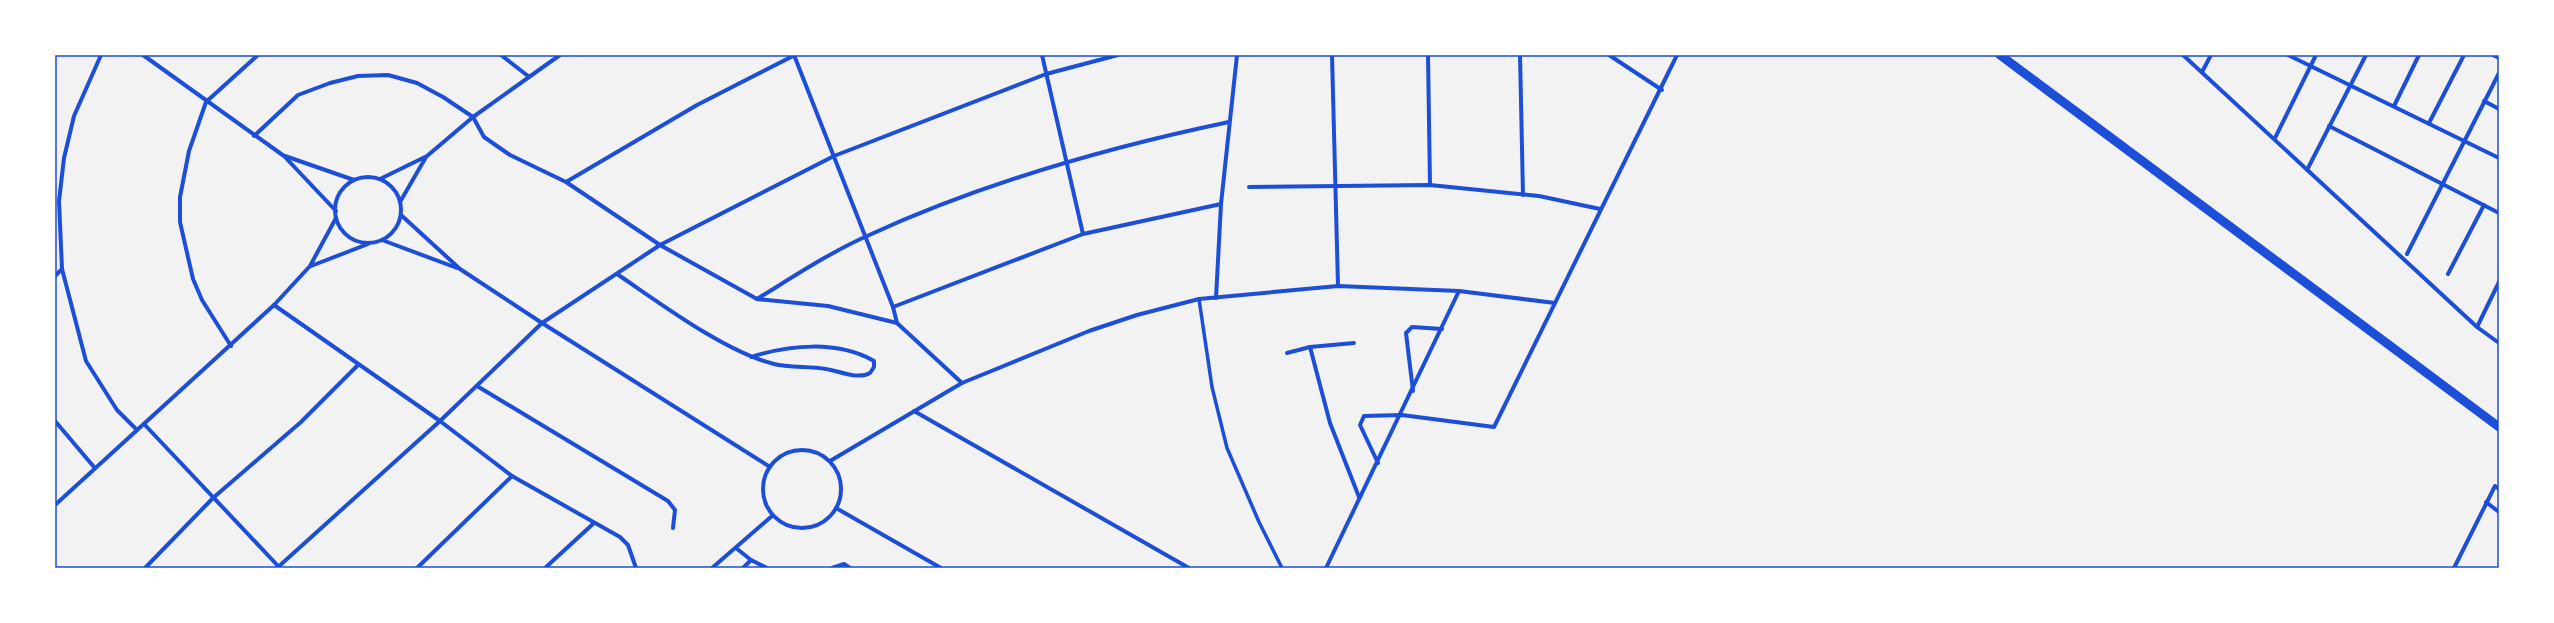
<svg xmlns="http://www.w3.org/2000/svg" width="2554" height="623" viewBox="0 0 2554 623" font-family="Merriweather,serif">
  <style>
    .lines { fill: none; stroke-linecap: round; stroke-linejoin: round }
    .pedestrian { stroke: #1d4ed8; stroke-width: 3.5 }
    .minor { stroke: #1d4ed8; stroke-width: 4 }
    .primary { stroke: #1d4ed8; stroke-width: 9 }
    .neatline { fill: none; stroke: #1d4ed8; stroke-width: 1.5 }
  </style>
  <rect width="100%" height="100%" fill="#f2f2f2"/>
  <g class="lines">
    <polyline class="pedestrian" points="1199,299 1212,387 1227,448 1259,522 1282,568"/>
    <g class="minor">
      <polyline points="101,55 74,116 64,158 59,201 62,269 86,361 117,410 137,430"/>
      <polyline points="143,55 284,156 336,211"/>
      <polyline points="501,55 528,76"/>
      <polyline points="794,55 893,307 897,323"/>
      <polyline points="1042,55 1083,234"/>
      <polyline points="1332,55 1338,286"/>
      <polyline points="1428,55 1430,185"/>
      <polyline points="1520,55 1523,195"/>
      <polyline points="1609,55 1662,90"/>
      <polyline points="2183,55 2477,327 2499,343"/>
      <polyline points="2288,55 2499,158"/>
      <polyline points="2493,55 2499,58"/>
      <polyline points="2202,72 2211,55"/>
      <polyline points="2484,101 2499,109"/>
      <polyline points="2394,106 2419,55"/>
      <polyline points="2429,123 2464,55"/>
      <polyline points="2329,126 2499,213"/>
      <polyline points="254,136 298,95 330,83 358,76 388,75 417,83 443,97 473,117 484,137 510,155 566,182 660,245 757,299 828,306 897,323 962,383"/>
      <polyline points="2275,138 2316,55"/>
      <polyline points="285,156 354,180"/>
      <polyline points="2307,170 2366,55"/>
      <circle cx="368" cy="210" r="33"/>
      <polyline points="380,179 427,156 473,117 560,55"/>
      <polyline points="566,182 697,105 795,55"/>
      <polyline points="1249,187 1430,185 1539,196 1600,209"/>
      <polyline points="400,202 426,157"/>
      <polyline points="401,215 460,269 542,323 770,467"/>
      <polyline points="382,240 457,268"/>
      <polyline points="2407,254 2499,73"/>
      <polyline points="311,266 368,244"/>
      <path d="M617,274C660,303 725,352 774,364C789,368 810,366 826,369C839,371 858,380 870,373L874,367V361C837,340 789,345 751,357"/>
      <polyline points="2448,274 2484,205"/>
      <polyline points="55,276 62,269"/>
      <polyline points="1216,298 1221,204 1237,55"/>
      <path d="M757,299C793,277 829,253 867,236C982,183 1105,148 1229,122"/>
      <polyline points="274,305 440,421 512,476 620,537 628,545 636,568"/>
      <polyline points="893,307 1083,234 1221,204"/>
      <polyline points="2477,327 2499,282"/>
      <polyline points="231,346 202,300 193,279 180,222 180,197 189,151 206,102 258,55"/>
      <polyline points="1310,347 1330,423 1359,497"/>
      <polyline points="1287,353 1310,347 1354,343"/>
      <polyline points="477,386 668,501 675,510 673,528"/>
      <polyline points="1413,391 1406,333 1412,327 1442,329"/>
      <polyline points="914,411 1189,568"/>
      <polyline points="55,421 94,467"/>
      <polyline points="144,424 280,568"/>
      <circle cx="802" cy="489" r="39"/>
      <polyline points="830,461 962,383 1089,331 1137,315 1199,299 1338,286 1459,291 1555,303"/>
      <polyline points="1378,463 1360,425 1364,416 1402,415 1494,427 1677,55"/>
      <polyline points="2486,502 2499,512"/>
      <polyline points="55,505 274,305 310,266 336,218"/>
      <polyline points="836,508 941,568"/>
      <polyline points="736,548 751,560"/>
      <polyline points="145,568 213,498 301,422 358,365"/>
      <polyline points="277,568 440,421 542,323 660,245 834,156 1046,74 1118,55"/>
      <polyline points="417,568 512,476"/>
      <polyline points="545,568 594,523"/>
      <polyline points="712,568 772,516"/>
      <polyline points="743,568 751,560 767,568"/>
      <polyline points="832,568 844,564 850,568"/>
      <polyline points="1326,568 1459,291"/>
      <polyline points="2454,568 2495,486 2499,489"/>
    </g>
    <polyline class="primary" points="2000,55 2499,427"/>
  </g>
  <rect width="2554" height="623" fill="none" stroke="#ffffff" stroke-width="112"/>
  <rect x="56" y="56" width="2442" height="511" class="neatline"/>
</svg>
